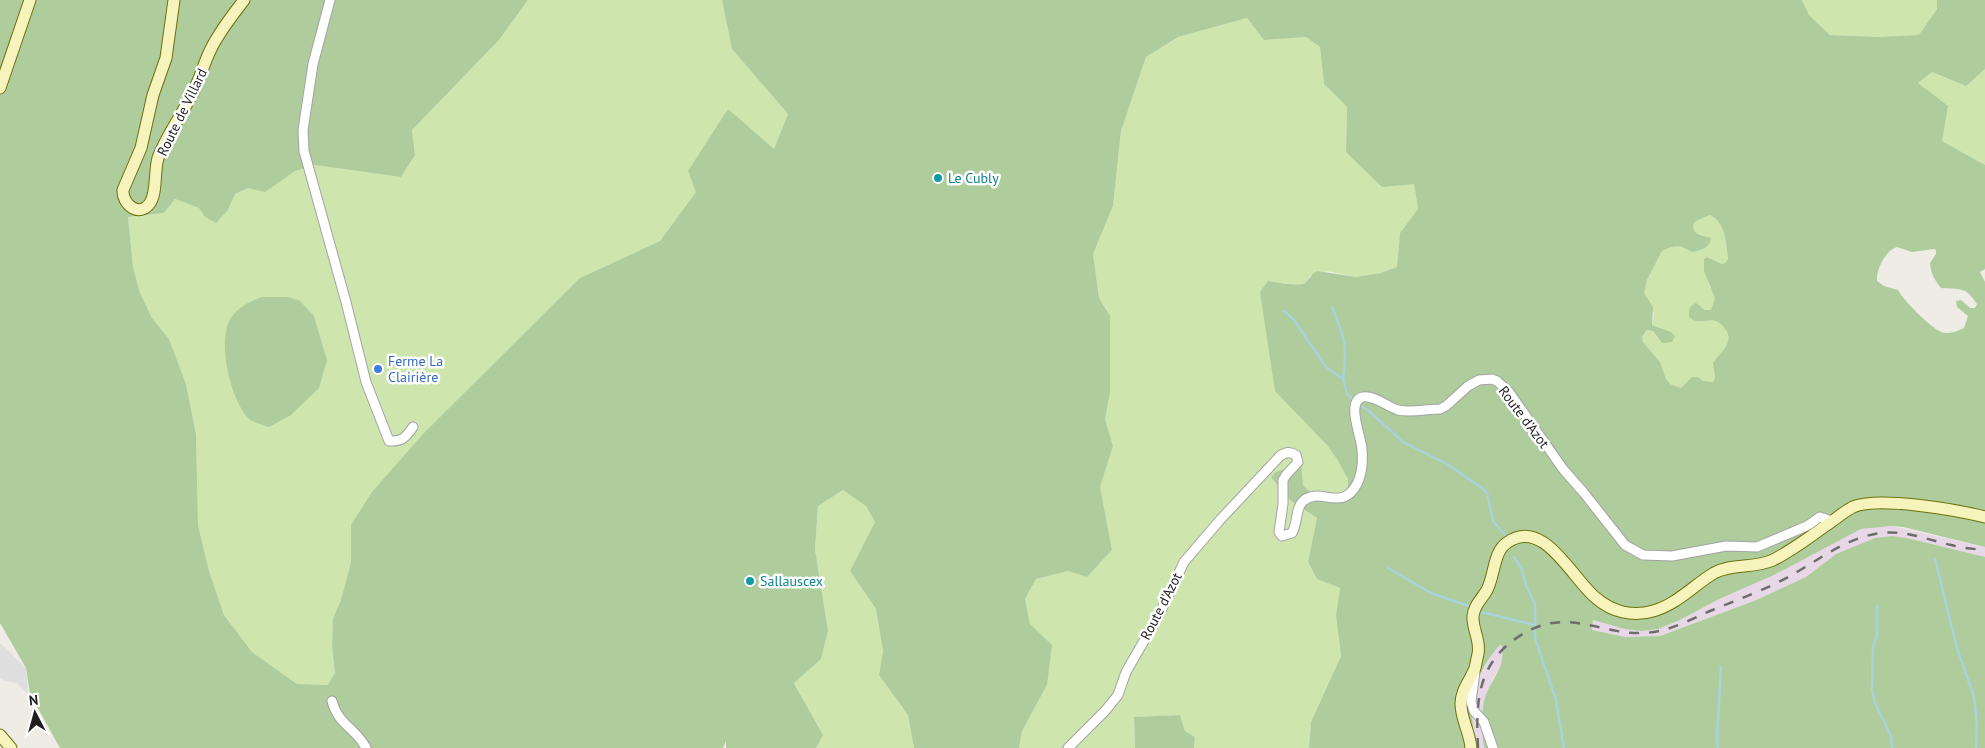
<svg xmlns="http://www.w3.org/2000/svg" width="1985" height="748" viewBox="0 0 1985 748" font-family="'PT Sans',sans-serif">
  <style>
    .industrial { fill: #e8d7e6 }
    .grass { fill: #cee6ae; fill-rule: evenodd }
    .forest { fill: #aecc9c; fill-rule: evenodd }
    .parking { fill: #dfdfdf }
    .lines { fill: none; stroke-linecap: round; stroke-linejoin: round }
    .stream { stroke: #a8d3da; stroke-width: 2.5 }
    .street-casing { stroke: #a3a3a3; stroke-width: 11 }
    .secondary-casing { stroke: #6e710a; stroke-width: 13 }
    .street { stroke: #fff; stroke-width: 9 }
    .secondary { stroke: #f6f4bc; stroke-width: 11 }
    .rail { stroke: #6d6d6d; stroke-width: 2.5; stroke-dasharray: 10 10; stroke-linecap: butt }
    .culture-dot { fill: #0f9aa8; stroke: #fff; stroke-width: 2 }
    .shop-dot { fill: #3f7fe0; stroke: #fff; stroke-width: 2 }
    .labels { text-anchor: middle; stroke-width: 5; stroke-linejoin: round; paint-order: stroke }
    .street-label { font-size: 14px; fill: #1f1f1f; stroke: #fff }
    .culture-label { font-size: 14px; fill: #0d838f; stroke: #fff; text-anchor: start }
    .shop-label { font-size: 14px; fill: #366cbe; stroke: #fff; text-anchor: start }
  </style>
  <rect width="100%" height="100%" fill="#efebe5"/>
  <g class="industrial">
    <polygon points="1891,526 1985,547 1985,557 1911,539 1836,554 1806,577 1754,601 1660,636 1625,637 1592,630 1593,620 1642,631 1658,629 1680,620 1717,600 1774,575 1861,529"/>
    <polygon points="1501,643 1504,656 1501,665 1492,680 1482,729 1484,748 1474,748 1472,715 1479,679 1494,650"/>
  </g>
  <g class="grass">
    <path d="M528,0H722L732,49L788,114L774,150L727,110L696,192L660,241L580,278L351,525V562L341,600L333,618L332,646L335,673L329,685L297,684L252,652L224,615L209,571L198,525L196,434L186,384L169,339L152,318L140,293L133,267L128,217L164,213L175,199L200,208L205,217L228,210L235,194L248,188L265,191L295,171L316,165L401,177L415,155L412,130L499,40ZM262,297L314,316L327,361Z"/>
    <polygon points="1802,0 1937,0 1937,9 1919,36 1879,37 1830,35 1809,15"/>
    <path d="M1247,18L1264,40L1306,37L1320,47L1324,84L1347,107L1346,152L1414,184L1418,210L1400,233L1397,267L1381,273L1356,277L1327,271L1310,276L1305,283L1298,285L1284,283L1278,284L1270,281L1275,391C1293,409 1345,457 1348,481C1349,487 1348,494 1347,500L1319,501L1303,485L1291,501L1317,518L1308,562L1317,579L1340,588L1336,615L1341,656L1311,722L1309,748H1194L1195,737L1185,731L1180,715L1134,717L1135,748H1019L1022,731L1047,685L1030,624L1025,599L1036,579L1068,571L1087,577L1112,550L1100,487L1113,446L1105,419L1110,393V316L1099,298L1093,254L1113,206L1121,131L1146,57L1178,37Z"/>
    <polygon points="1985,69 1985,165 1942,141 1918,83 1932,72 1966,86"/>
    <path d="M1710,215C1726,223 1726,243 1728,259L1725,263L1722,264L1707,257L1704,259L1709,285L1716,298L1711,310H1705L1701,306L1700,322C1705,320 1711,319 1716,320C1727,323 1731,338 1726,347C1723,353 1717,357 1713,363L1715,378L1713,382L1709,383L1692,377L1681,388L1670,384L1666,379L1660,362L1643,342L1642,338L1647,330L1653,331L1659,340L1664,329L1652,325L1654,314L1644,293L1647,280L1662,251C1675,245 1680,244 1691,252L1705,236L1697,234L1693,229V225L1696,221Z"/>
    <polygon points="843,490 867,506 875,523 850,571 876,609 883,651 879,675 908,715 914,748 816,748 823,735 794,682 821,659 828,631 815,549 818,506"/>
  </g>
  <g class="forest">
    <path d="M0,0H528L499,40L412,130L415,155L401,177L315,165L295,171L265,192L248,188L235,194L228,210L216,223L205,217L199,208L175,199L164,213L128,217L133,267L140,293L152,318L169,339L186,384L196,434L198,525L209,571L224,615L252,652L297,684L328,685L335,673L332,646L333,618L341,600L351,562V525L372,492L423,434L580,278L660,241L696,192L688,171L728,109L774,149L788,114L732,49L722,0H1802L1809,15L1830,35L1879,37L1919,35L1937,9V0H1985V69L1966,86L1932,72L1918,83L1948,106L1942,141L1985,165V269L1980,272L1985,282V547L1903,527L1891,526L1861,529L1774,575L1717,600L1680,620L1658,629L1642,631L1625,629L1593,620L1592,630L1625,637L1660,636L1754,601L1806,577L1836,554L1875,538L1893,536L1911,539L1985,557V748H1484C1482,733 1481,717 1484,701C1489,680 1508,667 1501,644C1484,661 1470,691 1472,716C1473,727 1474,737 1474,748H1309L1311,722L1341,656L1336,615L1340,588L1317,579L1308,562L1317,518L1291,501L1271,477L1276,472L1301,463L1303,485L1319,501L1347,500L1348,479L1337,459L1327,445L1275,391L1260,292L1268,281C1275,282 1298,287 1305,283C1309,279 1312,274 1317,271L1356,277L1381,273L1397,267L1400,233L1418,209L1414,184L1382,187L1346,152L1347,107L1324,84L1320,47L1306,37L1264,40L1247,18L1178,37L1146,57L1121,131L1113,206L1093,254L1099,298L1110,316V393L1105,419L1113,446L1100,487L1112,550L1087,577L1068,571L1036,579L1025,599L1030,624L1052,645L1047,685L1022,731L1019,748H914L908,715L879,675L883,651L876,609L850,571L875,522L866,506L843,490L818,506L815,549L828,631L821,659L794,683L823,735L816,748H726V741L723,748H60L30,694L26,668L0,623ZM1710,215C1726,223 1726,243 1728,259L1725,263L1722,264L1707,257L1704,259V271L1715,298L1711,310H1705L1696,303C1689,306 1689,310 1689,317C1702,329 1713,310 1726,330C1729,335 1729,339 1727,344C1724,352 1717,356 1713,363L1715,378L1713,382L1703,381L1698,377H1692L1681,388L1670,384L1666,379L1660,362L1643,342L1642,337L1647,330L1653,331L1662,343L1672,342L1675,336L1671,332L1652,325L1653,307L1644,293L1647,280L1662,251C1675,245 1680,244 1691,252C1700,251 1710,248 1711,238C1703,235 1693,236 1693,225L1696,221ZM1897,247L1912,252L1934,249L1936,250V254L1930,263C1931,274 1934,279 1941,288C1959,290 1965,285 1977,304L1975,308H1970L1961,300L1956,301L1957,307L1968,316L1964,328C1958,331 1948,335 1941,332C1930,327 1903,300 1898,290L1884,286L1877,281C1876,269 1886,250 1897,247Z"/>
    <path d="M262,297H288L300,301L314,316L327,360L319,388L291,415L269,427C263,425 252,422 248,418C230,399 215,336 233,315C241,306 251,301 262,297Z"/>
    <polygon points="1180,715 1185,731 1195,737 1194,748 1135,748 1134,717"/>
  </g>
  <polygon class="parking" points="0,643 26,668 28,695 17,683 5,681 0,678"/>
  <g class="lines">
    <g class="stream">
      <path d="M1332,307C1344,336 1348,347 1343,379"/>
      <polyline points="1284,311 1294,320 1326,367 1343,379 1347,394 1352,398"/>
      <polyline points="1359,405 1369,411 1403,442 1447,464 1482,488 1487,493 1493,521 1505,535"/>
      <polyline points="1514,557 1522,570 1526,585 1535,604 1535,638 1556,700 1564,748"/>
      <polyline points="1935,559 1957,648 1974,697 1977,725 1976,748"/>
      <polyline points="1388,568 1431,593 1468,606"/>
      <polyline points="1877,606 1877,636 1873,646 1872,689 1875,703 1891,736 1892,748"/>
      <polyline points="1481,612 1534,625"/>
      <polyline points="1718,748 1717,738 1721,667"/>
    </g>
    <defs>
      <g id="street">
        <path d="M330,0L313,64L303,130L304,151L346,302L366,382L389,441C402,442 406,437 413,427"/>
        <polyline points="1475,672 1471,702 1474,711 1484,722 1493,748"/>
        <path d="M332,701C338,725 357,729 366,748"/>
        <path d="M1068,748L1105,711L1118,695L1126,672L1160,613L1184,562L1220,520L1280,456C1285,452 1290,451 1296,455L1298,462L1286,475L1283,480V504L1279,532L1282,536L1292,533C1298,523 1295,509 1303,501C1321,486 1341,513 1357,484C1362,474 1363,461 1362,450C1362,438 1345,401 1363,397C1374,395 1388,407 1398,410C1411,413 1427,409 1440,409L1446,406L1468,386L1479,380L1492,379L1497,381L1509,392L1563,469L1584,493L1625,545L1643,555L1672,556L1726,546L1757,547L1807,526L1820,517L1832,521"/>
      </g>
      <g id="secondary">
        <path d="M174,0L166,58L153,95L141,148L123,190C122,205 140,218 150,203C157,193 154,172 158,158C166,136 182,115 192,94C200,80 203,65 210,51C218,33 232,16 244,0"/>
        <polyline points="0,88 30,0"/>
        <polyline points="0,735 11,748"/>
        <path d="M1471,748C1470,733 1461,719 1461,704C1461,690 1470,681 1475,668C1476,664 1477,658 1478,654C1481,641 1472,629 1473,616C1474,605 1482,599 1487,590C1495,575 1493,551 1508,542C1544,517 1573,580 1596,598C1612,612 1633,617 1653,611C1676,605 1694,585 1714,573C1732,563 1754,569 1773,560C1793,550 1812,535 1831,522C1838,517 1845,511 1853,507C1878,496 1957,510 1985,517"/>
      </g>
    </defs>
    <use href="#street" class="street-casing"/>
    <use href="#secondary" class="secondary-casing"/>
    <use href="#street" class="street"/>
    <use href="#secondary" class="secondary"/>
    <path class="rail" d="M1478,748C1476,705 1476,667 1515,639C1568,601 1602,640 1654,632C1673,629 1692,619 1710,611C1737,600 1765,590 1790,576C1819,560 1847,537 1881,533C1906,530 1928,540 1951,545C1962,548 1974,549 1985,550"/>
  </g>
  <g class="culture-dot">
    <circle cx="938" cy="178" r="5"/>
    <circle cx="750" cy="581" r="5"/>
  </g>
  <circle class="shop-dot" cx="378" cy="369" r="5"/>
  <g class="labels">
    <g class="street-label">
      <text transform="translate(182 112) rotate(-64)" y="5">Route de Villard</text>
      <text transform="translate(1524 417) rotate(53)" y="5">Route d'Azot</text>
      <text transform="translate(1161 606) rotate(-63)" y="5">Route d'Azot</text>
    </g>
    <g class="culture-label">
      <text x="948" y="183">Le Cubly</text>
      <text x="760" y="586">Sallauscex</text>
    </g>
    <g class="shop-label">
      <text x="388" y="366">Ferme La<tspan x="388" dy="16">Clairière</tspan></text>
    </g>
  </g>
  <g transform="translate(35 713) rotate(354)" stroke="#ffffff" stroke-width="4" paint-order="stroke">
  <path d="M0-4L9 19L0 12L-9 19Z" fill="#1f1f1f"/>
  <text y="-8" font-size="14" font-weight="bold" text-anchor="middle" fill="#1f1f1f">N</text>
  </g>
</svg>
